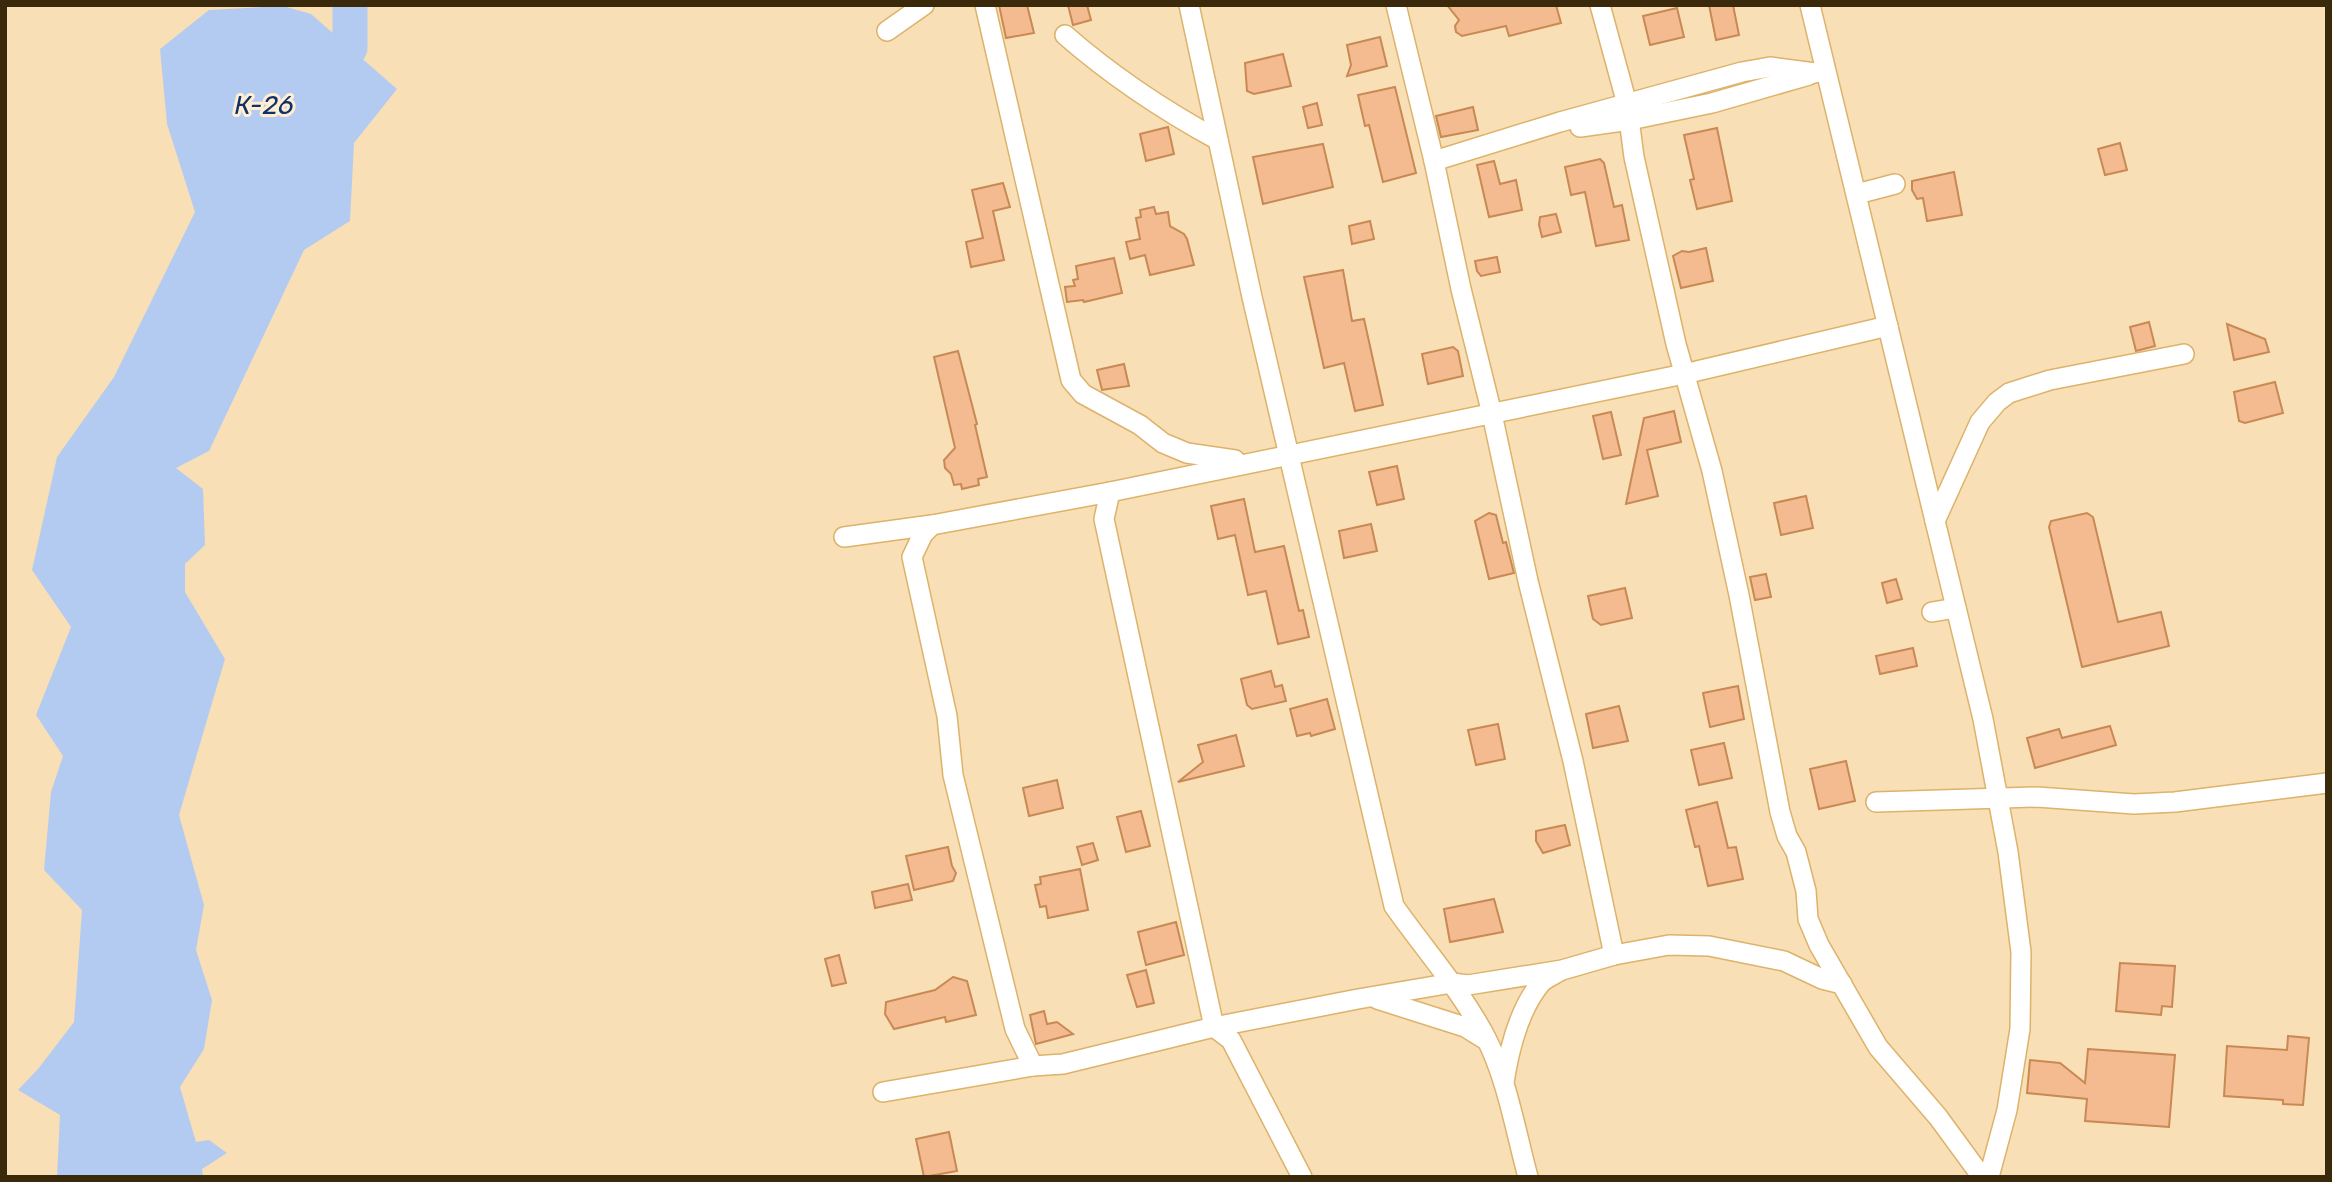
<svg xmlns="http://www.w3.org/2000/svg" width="2332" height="1182" viewBox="0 0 2332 1182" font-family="Rubik,sans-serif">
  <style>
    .water { fill: #b4cbf1 }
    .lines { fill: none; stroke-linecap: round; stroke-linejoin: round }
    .river { stroke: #b4cbf1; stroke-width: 35 }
    .building { fill: #f3bb8f; stroke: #c88954; stroke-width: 2 }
    .minor-casing { stroke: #ddb26a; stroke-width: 22 }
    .minor { stroke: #fff; stroke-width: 19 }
    .labels { text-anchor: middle; stroke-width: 6; stroke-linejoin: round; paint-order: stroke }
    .water-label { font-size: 26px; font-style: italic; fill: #103269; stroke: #ffeed2 }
  </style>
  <rect width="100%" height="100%" fill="#f9dfb5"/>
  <polygon class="water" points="283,6 311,14 397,89 354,143 350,221 304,250 209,451 176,468 203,489 205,545 185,564 185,592 225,659 179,815 204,905 196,950 212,1000 204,1049 180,1087 196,1142 209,1140 227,1153 202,1169 203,1177 57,1177 60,1115 18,1090 38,1069 74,1022 82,910 44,870 51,792 63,756 36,715 71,627 32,570 57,457 114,377 195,212 167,124 160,49 209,10"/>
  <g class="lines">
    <polyline class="river" points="350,5 350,48"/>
  </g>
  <g class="building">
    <polygon points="999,5 1027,5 1034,33 1006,38"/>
    <polygon points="1068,5 1087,5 1091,20 1073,25"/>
    <polygon points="1447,5 1556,5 1561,23 1509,36 1506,26 1462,36 1456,32 1455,26 1459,20"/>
    <polygon points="1709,5 1733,5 1739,35 1716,40"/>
    <polygon points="1677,8 1684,37 1650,45 1643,16"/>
    <polygon points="1380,37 1387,66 1347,76 1351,65 1347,45"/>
    <polygon points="1283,54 1291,86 1254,94 1247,91 1245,63"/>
    <polygon points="1395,87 1416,173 1383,182 1369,125 1365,126 1358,95"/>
    <polygon points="1317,103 1322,125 1308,128 1303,107"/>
    <polygon points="1473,107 1478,130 1441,137 1436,116"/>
    <polygon points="1168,127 1174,154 1146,161 1140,134"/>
    <polygon points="1717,128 1732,201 1697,209 1690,180 1694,179 1684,135"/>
    <polygon points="2120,143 2127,170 2105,175 2098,149"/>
    <polygon points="1323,144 1333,187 1263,204 1253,157"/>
    <polygon points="1600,159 1604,163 1614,207 1622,205 1629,240 1596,246 1585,192 1571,195 1565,167"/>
    <polygon points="1494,161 1500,184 1516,180 1522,210 1489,217 1477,165"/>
    <polygon points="1954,172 1962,215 1927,221 1923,198 1917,199 1912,190 1912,181"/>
    <polygon points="1003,183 1010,207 993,211 1004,260 971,267 966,242 983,238 972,190"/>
    <polygon points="1154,207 1156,214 1168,212 1170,226 1184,234 1187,239 1194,265 1150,275 1145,255 1130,259 1126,242 1140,239 1136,218 1141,217 1140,210"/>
    <polygon points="1556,214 1561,232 1542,237 1539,225 1540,217"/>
    <polygon points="1370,221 1374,239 1352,244 1349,226"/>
    <polygon points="1706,248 1713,281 1681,288 1673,256 1682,251 1689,252"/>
    <polygon points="1497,257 1500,272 1481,276 1477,271 1475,261"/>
    <polygon points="1114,258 1122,293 1084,302 1083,300 1067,302 1065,287 1075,286 1073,280 1078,279 1076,266"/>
    <polygon points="1343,270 1352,321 1364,319 1383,405 1355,411 1344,363 1324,368 1304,277"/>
    <polygon points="2149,322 2155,346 2136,351 2130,327"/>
    <polygon points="2227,324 2265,339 2269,352 2234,360"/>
    <polygon points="1453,347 1458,351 1463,376 1428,384 1422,354"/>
    <polygon points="958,351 977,424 975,425 987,477 978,479 979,485 962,489 961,484 954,485 951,474 945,468 944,460 955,448 934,357"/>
    <polygon points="1124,364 1129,386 1102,390 1097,370"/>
    <polygon points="2275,382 2283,413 2245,423 2239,421 2234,392"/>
    <polygon points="1674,411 1681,442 1647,450 1658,496 1626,504 1644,418"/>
    <polygon points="1611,412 1621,455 1603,459 1593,416"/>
    <polygon points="1397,466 1404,499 1377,505 1369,472"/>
    <polygon points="1806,496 1813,528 1781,535 1774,503"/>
    <polygon points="1244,499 1255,552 1284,546 1299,611 1303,610 1309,637 1278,644 1266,591 1248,595 1235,535 1218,539 1211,506"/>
    <polygon points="1489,513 1496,515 1503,543 1506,542 1514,573 1489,579 1475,521"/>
    <polygon points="2087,513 2093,517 2118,622 2161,612 2169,646 2082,667 2049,527 2051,521"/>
    <polygon points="1371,524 1377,551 1344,558 1339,531"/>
    <polygon points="1766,574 1771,597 1755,600 1750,577"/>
    <polygon points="1896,579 1902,599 1887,603 1882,583"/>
    <polygon points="1625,588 1632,618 1601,625 1593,619 1588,596"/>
    <polygon points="1913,648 1917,666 1880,674 1876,656"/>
    <polygon points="1271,671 1275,687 1282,685 1286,701 1252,709 1247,705 1241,679"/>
    <polygon points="1738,686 1744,719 1710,727 1703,693"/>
    <polygon points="1327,699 1335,729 1311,736 1310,733 1297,736 1290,709"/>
    <polygon points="1619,706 1628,741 1593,748 1586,714"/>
    <polygon points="1498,724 1505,759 1476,765 1468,730"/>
    <polygon points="2110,726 2116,745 2035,768 2027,738 2059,729 2062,738"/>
    <polygon points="1236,735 1244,766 1178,782 1203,762 1198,745"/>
    <polygon points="1724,743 1732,778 1699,785 1691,750"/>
    <polygon points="1846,761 1855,801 1819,809 1810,769"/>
    <polygon points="1057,780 1063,808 1029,816 1023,788"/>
    <polygon points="1717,802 1728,848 1736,847 1743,879 1708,886 1699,846 1695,847 1686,810"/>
    <polygon points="1141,811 1150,846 1126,852 1117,817"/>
    <polygon points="1565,825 1570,845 1543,853 1536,841 1536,831"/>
    <polygon points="1093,843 1098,860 1082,865 1077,847"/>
    <polygon points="948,847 952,866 956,873 953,881 914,890 906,856"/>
    <polygon points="1080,869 1088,910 1048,918 1046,906 1040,907 1035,885 1041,884 1040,877"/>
    <polygon points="908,884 912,900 875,908 872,892"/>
    <polygon points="1494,899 1503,932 1450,942 1444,909"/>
    <polygon points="1176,922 1184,955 1146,965 1138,932"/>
    <polygon points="839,955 846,983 832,986 825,959"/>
    <polygon points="2120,963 2175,966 2172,1007 2162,1006 2161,1015 2116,1011"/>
    <polygon points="1146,970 1154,1003 1137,1007 1127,975"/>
    <polygon points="953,977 967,981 976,1015 946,1022 945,1017 894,1029 885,1014 886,1002 935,990"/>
    <polygon points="1044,1011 1047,1024 1057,1022 1073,1034 1036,1044 1030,1015"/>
    <polygon points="2288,1036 2309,1038 2303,1105 2283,1104 2283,1100 2224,1096 2227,1046 2287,1050"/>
    <polygon points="2088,1049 2175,1055 2169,1127 2085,1121 2087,1099 2027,1093 2030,1060 2060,1063 2085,1083"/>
    <polygon points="949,1132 957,1171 924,1177 916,1139"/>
  </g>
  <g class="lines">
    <defs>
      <g id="minor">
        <polyline points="985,5 1071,380 1083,394 1140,425 1163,443 1187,453 1235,460"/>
        <path d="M1189,5L1252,297L1394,906C1425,950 1461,990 1486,1038C1507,1079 1516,1133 1528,1177"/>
        <polyline points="1396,5 1434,161 1461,289 1492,414 1528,581 1573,761 1614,955"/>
        <polyline points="1600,5 1627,104 1634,157 1676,344 1712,471 1739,595 1780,812 1787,836 1796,852 1806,891 1808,919 1819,945 1878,1047 1938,1117 1982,1177"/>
        <polyline points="1810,5 1983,719 2008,852 2021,952 2020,1029 2007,1110 1989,1177"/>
        <polyline points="887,31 924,5"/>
        <path d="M1065,35C1112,76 1163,110 1218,140"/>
        <polyline points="1580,127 1630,120 1712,103 1809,75"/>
        <polyline points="1434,161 1560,122 1742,72 1770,67 1815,73"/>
        <polyline points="1857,194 1895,184"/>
        <polyline points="1110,492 1104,519 1214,1027 1231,1040 1302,1177"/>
        <polyline points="1935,521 1980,422 1997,402 2009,393 2050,380 2184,354"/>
        <polyline points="932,525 923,534 912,557 947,716 953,775 1015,1029 1033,1066"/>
        <polyline points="844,537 932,525 1110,492 1684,374 1888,326"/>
        <polyline points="1932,612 1956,608"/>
        <polyline points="1876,802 2037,797 2134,804 2175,802 2327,783"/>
        <polyline points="1377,999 1465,1027 1486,1040"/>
        <path d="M1504,1082C1509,1050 1519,1010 1540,984C1544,979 1552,976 1558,972"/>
        <polyline points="883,1092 1033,1066 1063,1064 1214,1027 1358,999 1452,983 1468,985 1562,970 1614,955 1669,945 1709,946 1784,961 1822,979 1842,984"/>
      </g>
    </defs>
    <use href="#minor" class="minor-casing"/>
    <use href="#minor" class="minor"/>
  </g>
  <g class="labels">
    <g class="water-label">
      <text x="264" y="114">К-26</text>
    </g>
  </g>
  <rect width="2332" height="1182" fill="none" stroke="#3a290a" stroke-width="14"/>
</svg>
